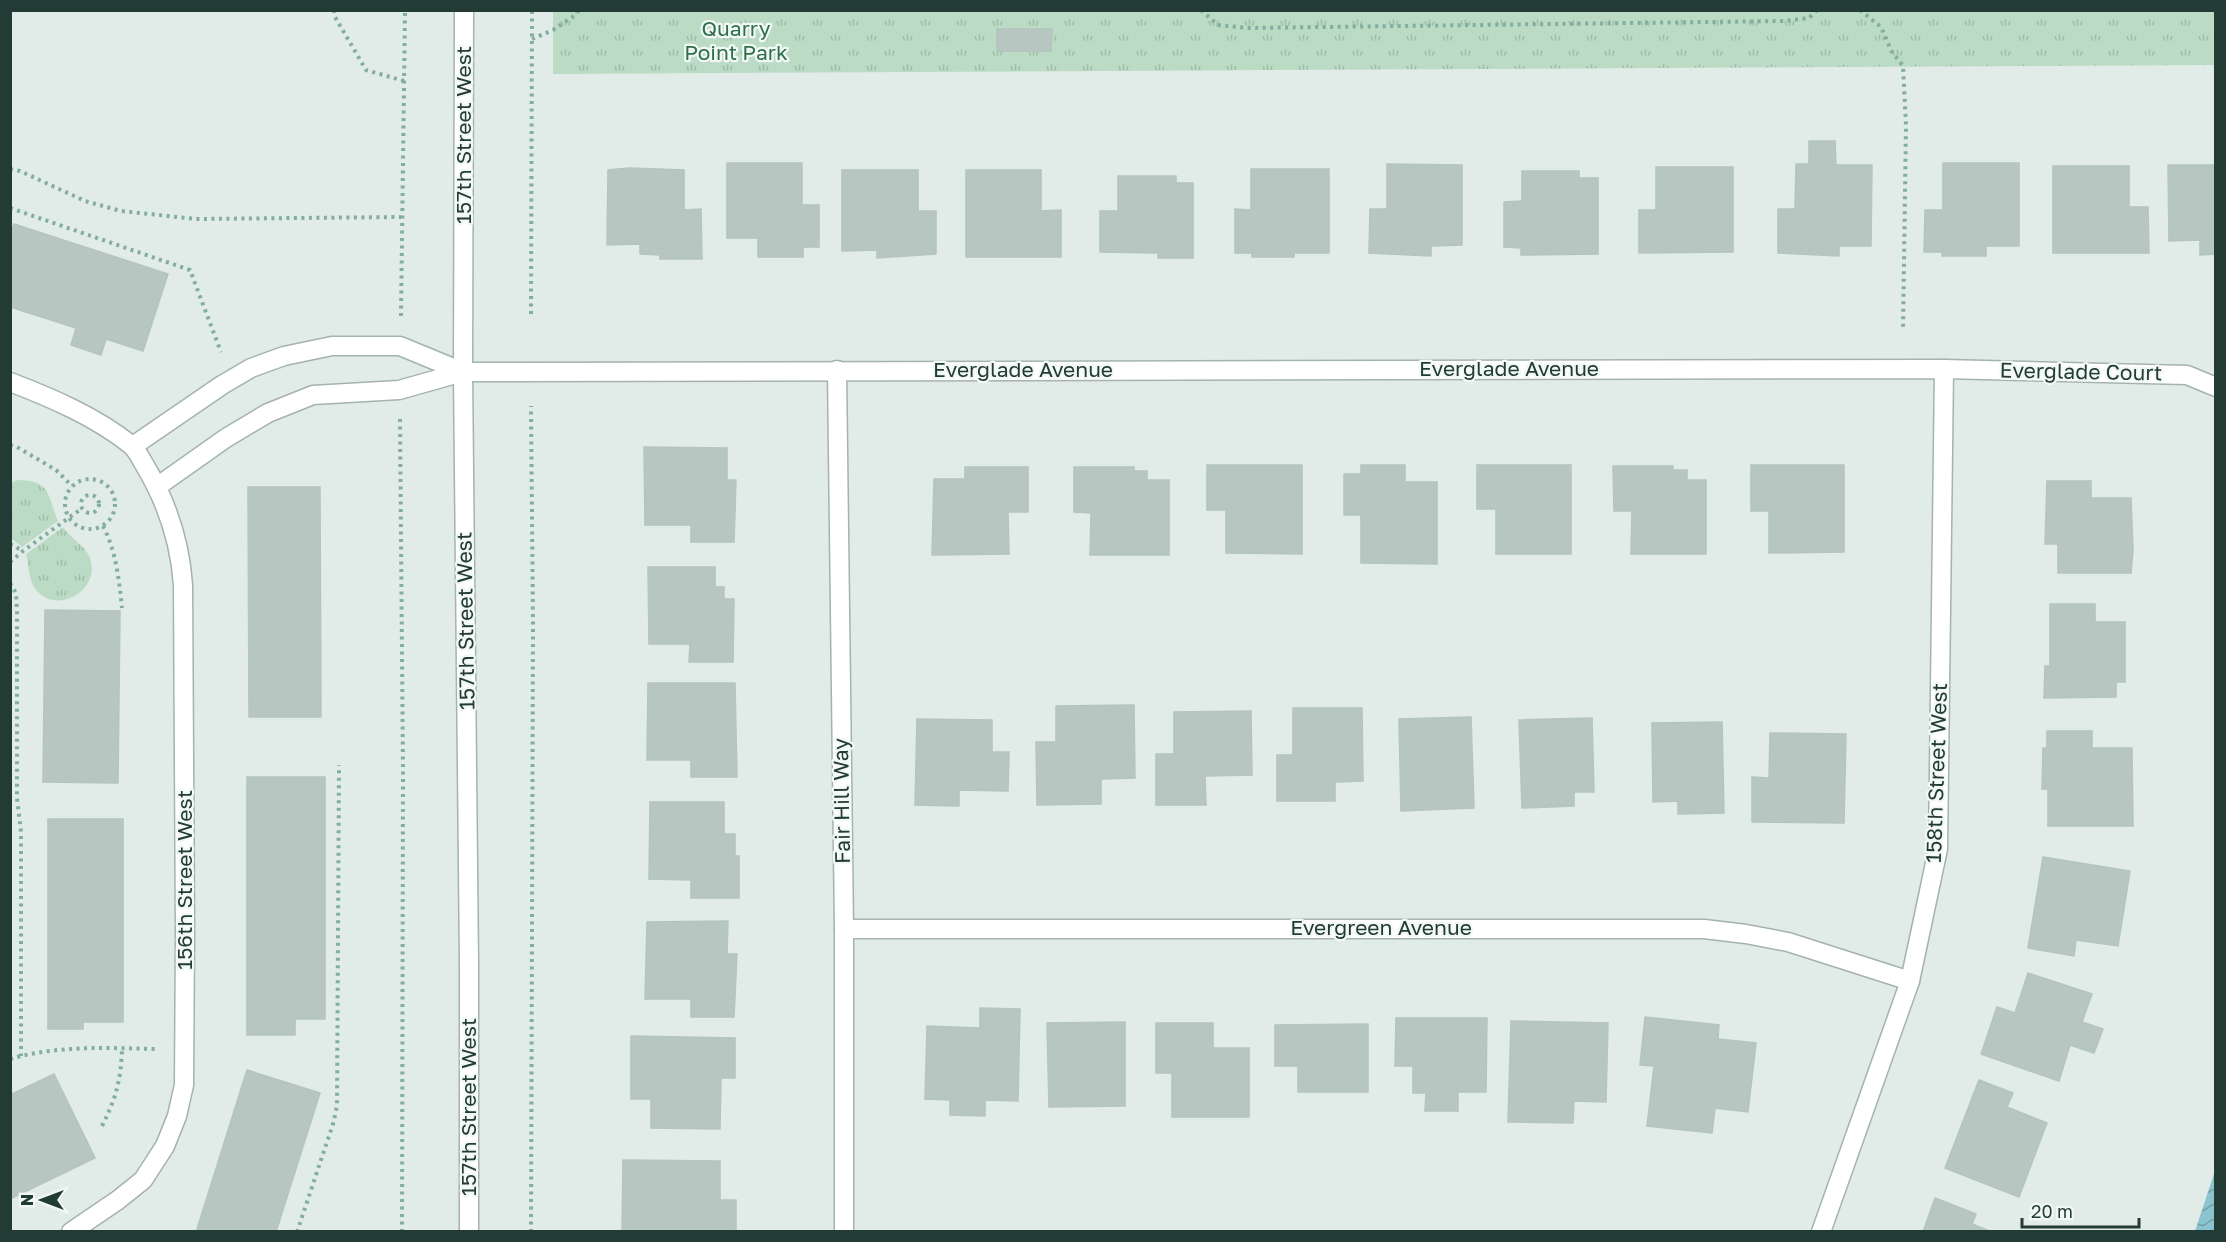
<svg xmlns="http://www.w3.org/2000/svg" width="2226" height="1242" viewBox="0 0 2226 1242" font-family="'Golos Text',sans-serif">
  <style>
    .park { fill: url(#park-tufts) }
    .water { fill: url(#water-waves) }
    .building { fill: #b7c6c0; stroke: #b4c4be; stroke-width: 1.5 }
    .lines { fill: none; stroke-linecap: round; stroke-linejoin: round }
    .minor-casing { stroke: #a4b3ae; stroke-width: 21 }
    .tertiary-casing { stroke: #a4b3ae; stroke-width: 21 }
    .path { stroke: #83ada1; stroke-width: 4; stroke-dasharray: 3 4.5; stroke-linecap: butt }
    .minor { stroke: #fff; stroke-width: 18 }
    .tertiary { stroke: #fff; stroke-width: 18 }
    .labels { text-anchor: middle; stroke-width: 4.5; stroke-linejoin: round; paint-order: stroke }
    .park-label { font-size: 21px; fill: #2e7048; stroke: #f2f8f5 }
    .street-label { font-size: 21px; fill: #223b35; stroke: #f2f8f5 }
  </style>
  <defs>
    <pattern id="park-tufts" width="24" height="20" patternUnits="userSpaceOnUse" patternTransform="scale(1.5)"><rect width="24" height="20" fill="#bbdbc4"/><path d="M3 7l-1-3M5 7V3M7 7l1-3M15 17l-1-3M17 17v-4M19 17l1-3" fill="none" stroke="#a0bda9"/></pattern>
    <pattern id="water-waves" width="16" height="10" patternUnits="userSpaceOnUse" patternTransform="scale(1.5)"><rect width="16" height="10" fill="#8bc3ce"/><path d="M0 5q4-4 8 0t8 0" fill="none" stroke="#71a0a8"/></pattern>
  </defs>
  <rect width="100%" height="100%" fill="#e1ebe7"/>
  <g class="park">
    <polygon points="2215,10 2216,65 553,74 553,11"/>
    <path d="M17,480C52,480 47,496 58,521L22,547L11,538V483Z"/>
    <path d="M63,527C71,539 85,545 90,558C102,593 51,618 33,585C28,575 29,564 26,554Z"/>
  </g>
  <polygon class="water" points="2215,1171 2215,1231 2195,1231"/>
  <g class="building">
    <polygon points="997,29 1052,29 1051,51 997,51"/>
    <polygon points="1809,141 1835,141 1836,165 1872,165 1871,246 1839,246 1839,256 1778,253 1778,209 1795,209 1796,164 1809,164"/>
    <polygon points="727,163 802,163 802,205 819,205 819,247 803,247 803,257 758,257 758,238 727,238"/>
    <polygon points="1943,163 2019,163 2019,246 1986,246 1986,256 1942,256 1942,252 1924,252 1925,210 1943,210"/>
    <polygon points="1387,164 1462,165 1462,245 1431,246 1431,256 1369,253 1370,209 1387,209"/>
    <polygon points="2168,165 2216,165 2216,254 2200,255 2200,240 2169,241"/>
    <polygon points="2053,166 2129,166 2129,207 2148,207 2149,253 2053,253"/>
    <polygon points="1656,167 1733,167 1733,252 1639,253 1639,210 1656,210"/>
    <polygon points="629,168 684,170 684,210 701,209 702,259 660,259 660,255 640,254 640,244 607,245 608,170"/>
    <polygon points="1251,169 1329,169 1329,253 1294,253 1294,257 1252,257 1252,253 1235,253 1235,209 1251,210"/>
    <polygon points="842,170 918,170 918,211 936,211 936,254 877,258 877,250 842,251"/>
    <polygon points="966,170 1041,170 1041,211 1061,210 1061,257 966,257"/>
    <polygon points="1522,171 1579,171 1579,178 1598,178 1598,254 1521,255 1521,248 1504,247 1504,202 1522,201"/>
    <polygon points="1118,176 1176,176 1176,183 1193,183 1193,258 1158,258 1158,253 1100,252 1100,211 1118,211"/>
    <polygon points="14,224 168,274 143,351 106,339 101,355 71,345 76,328 10,307 10,234"/>
    <polygon points="644,447 727,448 727,480 736,480 734,542 691,542 691,525 645,525"/>
    <polygon points="1207,465 1302,465 1302,554 1226,553 1226,510 1207,510"/>
    <polygon points="1361,465 1405,465 1405,482 1437,482 1437,564 1361,563 1361,515 1344,515 1344,474 1361,474"/>
    <polygon points="1477,465 1571,465 1571,554 1496,554 1496,509 1477,509"/>
    <polygon points="1751,465 1844,465 1844,552 1769,553 1769,511 1751,511"/>
    <polygon points="1613,466 1673,466 1673,470 1687,470 1687,480 1706,480 1706,554 1631,554 1632,511 1614,511"/>
    <polygon points="965,467 1028,467 1028,512 1008,512 1009,554 932,555 934,479 965,479"/>
    <polygon points="1074,467 1134,467 1134,471 1147,471 1147,480 1169,480 1169,555 1090,555 1091,513 1074,512"/>
    <polygon points="2047,481 2091,481 2091,498 2131,498 2133,550 2131,573 2058,573 2058,544 2045,544"/>
    <polygon points="248,487 320,487 321,717 249,717"/>
    <polygon points="648,567 715,567 715,587 724,587 724,599 734,599 733,662 689,662 690,644 649,644"/>
    <polygon points="2050,604 2095,604 2095,622 2125,622 2125,682 2116,682 2116,697 2044,698 2045,666 2050,666"/>
    <polygon points="45,610 120,611 118,783 43,782"/>
    <polygon points="648,683 735,683 737,777 691,777 691,760 647,760"/>
    <polygon points="1134,705 1135,778 1101,779 1101,804 1037,805 1036,742 1056,742 1056,706"/>
    <polygon points="1293,708 1362,708 1363,781 1335,782 1335,801 1277,801 1277,755 1293,755"/>
    <polygon points="1251,711 1252,775 1205,776 1206,805 1156,805 1156,754 1174,754 1174,712"/>
    <polygon points="1471,717 1474,808 1401,811 1399,719"/>
    <polygon points="1592,718 1594,792 1574,792 1574,806 1522,808 1519,720"/>
    <polygon points="917,719 992,720 992,752 1009,752 1008,791 959,790 959,806 915,805"/>
    <polygon points="1722,722 1724,813 1678,814 1678,801 1653,802 1652,723"/>
    <polygon points="2047,731 2092,731 2092,748 2132,748 2133,826 2048,826 2048,789 2042,789 2043,748 2047,748"/>
    <polygon points="1770,733 1846,734 1844,823 1752,822 1752,777 1769,778"/>
    <polygon points="247,777 325,777 325,1019 295,1019 295,1035 247,1035"/>
    <polygon points="650,802 724,802 724,834 735,834 735,856 739,856 739,898 691,898 691,880 649,879"/>
    <polygon points="48,819 123,819 123,1022 83,1022 83,1029 48,1029"/>
    <polygon points="2043,857 2130,871 2118,946 2076,940 2074,956 2028,948"/>
    <polygon points="728,921 727,954 737,954 734,1017 691,1017 691,999 645,999 647,922"/>
    <polygon points="2028,973 2092,994 2082,1022 2103,1029 2094,1053 2070,1045 2059,1081 1981,1054 1997,1007 2015,1013"/>
    <polygon points="980,1008 1020,1009 1018,1101 985,1100 985,1116 950,1115 950,1100 925,1099 927,1026 980,1028"/>
    <polygon points="1645,1017 1719,1025 1718,1039 1756,1043 1748,1112 1715,1108 1712,1133 1647,1126 1654,1066 1640,1065"/>
    <polygon points="1396,1018 1487,1018 1486,1092 1458,1092 1458,1111 1425,1111 1426,1093 1413,1093 1413,1066 1395,1066"/>
    <polygon points="1511,1021 1608,1023 1606,1102 1574,1101 1573,1123 1508,1122"/>
    <polygon points="1125,1022 1125,1106 1049,1107 1047,1023"/>
    <polygon points="1156,1023 1213,1023 1213,1048 1249,1048 1249,1117 1172,1117 1172,1073 1156,1073"/>
    <polygon points="1368,1024 1368,1092 1298,1092 1298,1066 1275,1066 1275,1025"/>
    <polygon points="631,1036 735,1038 735,1078 721,1078 720,1129 651,1128 651,1099 631,1099"/>
    <polygon points="247,1070 320,1093 276,1232 204,1232 197,1229"/>
    <polygon points="54,1074 95,1158 10,1199 10,1095"/>
    <polygon points="1979,1080 2013,1093 2007,1107 2047,1123 2019,1197 1945,1168"/>
    <polygon points="623,1160 720,1161 720,1200 736,1200 736,1232 622,1232"/>
    <polygon points="1935,1198 1976,1214 1972,1224 1992,1232 1923,1232"/>
  </g>
  <g class="lines">
    <defs>
      <g id="minor">
        <polyline points="837,370 844,929 844,1232"/>
        <path d="M10,382C52,398 96,417 131,445C137,450 140,458 144,464C167,502 180,541 183,585L185,934L184,1085L177,1116L165,1146L143,1180L118,1200L71,1232"/>
        <polyline points="133,446 222,385 251,368 284,356 332,346 400,346 463,372 1944,369 2187,375 2216,387"/>
        <polyline points="158,486 226,438 268,413 313,395 399,390 463,372"/>
        <polyline points="844,929 1704,929 1746,934 1788,942 1910,981"/>
        <polyline points="1821,1232 1910,981 1938,849 1944,369"/>
      </g>
      <polyline id="tertiary" points="464,10 463,372 469,965 469,1232"/>
    </defs>
    <use href="#minor" class="minor-casing"/>
    <use href="#tertiary" class="tertiary-casing"/>
    <g class="path">
      <polyline points="334,10 335,17 366,70 404,81"/>
      <polyline points="1201,10 1218,25 1247,28 1784,21 1809,18 1817,10"/>
      <polyline points="1860,10 1881,27 1892,52 1903,66 1906,125 1903,329"/>
      <polyline points="532,39 553,30 577,14 578,10"/>
      <polyline points="10,169 20,171 85,201 121,211 196,219 401,217"/>
      <polyline points="10,208 190,270 221,352"/>
      <polyline points="531,314 532,10"/>
      <polyline points="401,316 405,10"/>
      <polyline points="400,419 403,771 402,1232"/>
      <polyline points="10,445 17,447 56,470 72,486"/>
      <circle cx="90" cy="504" r="25"/>
      <circle cx="90" cy="504" r="9"/>
      <path d="M103,526C116,551 119,579 122,608"/>
      <polyline points="10,544 23,551"/>
      <polyline points="10,562 23,551 81,509"/>
      <polyline points="10,583 16,593 17,611 17,798 21,832 21,1056"/>
      <path d="M10,1059C58,1045 107,1048 156,1049"/>
      <path d="M102,1126C116,1098 121,1080 122,1049"/>
      <polyline points="297,1232 333,1124 337,1106 339,765"/>
      <polyline points="531,1232 533,624 531,406"/>
    </g>
    <use href="#minor" class="minor"/>
    <use href="#tertiary" class="tertiary"/>
  </g>
  <g class="labels">
    <g class="park-label">
      <text x="736" y="36">Quarry<tspan x="736" dy="24">Point Park</tspan></text>
    </g>
    <g class="street-label">
      <text transform="translate(464 135) rotate(-90)" y="7">157th Street West</text>
      <text x="1509" y="376">Everglade Avenue</text>
      <text x="1023" y="377">Everglade Avenue</text>
      <text transform="translate(2081 372) rotate(1)" y="7">Everglade Court</text>
      <text transform="translate(466 621) rotate(-91)" y="7">157th Street West</text>
      <text transform="translate(1937 773) rotate(-88)" y="7">158th Street West</text>
      <text transform="translate(842 801) rotate(-91)" y="7">Fair Hill Way</text>
      <text transform="translate(185 880) rotate(-90)" y="7">156th Street West</text>
      <text x="1381" y="935">Evergreen Avenue</text>
      <text transform="translate(469 1107) rotate(-90)" y="7">157th Street West</text>
    </g>
  </g>
  <rect width="2226" height="1242" fill="none" stroke="#223b35" stroke-width="24"/>
  <g transform="translate(42 1200) rotate(270)" stroke="#f2f8f5" stroke-width="4.5" paint-order="stroke">
  <path d="M0-4.5L10 22L0 15L-10 22Z" fill="#223b35"/>
  <text y="-9" font-size="16" font-weight="bold" text-anchor="middle" fill="#223b35">N</text>
  </g>
  <path d="M2022 1218v9h117v-9" fill="none" stroke="#223b35" stroke-width="3"/>
  <text x="2031" y="1218" font-size="18" fill="#223b35" stroke="#f2f8f5" stroke-width="4.5" paint-order="stroke">20 m</text>
</svg>
